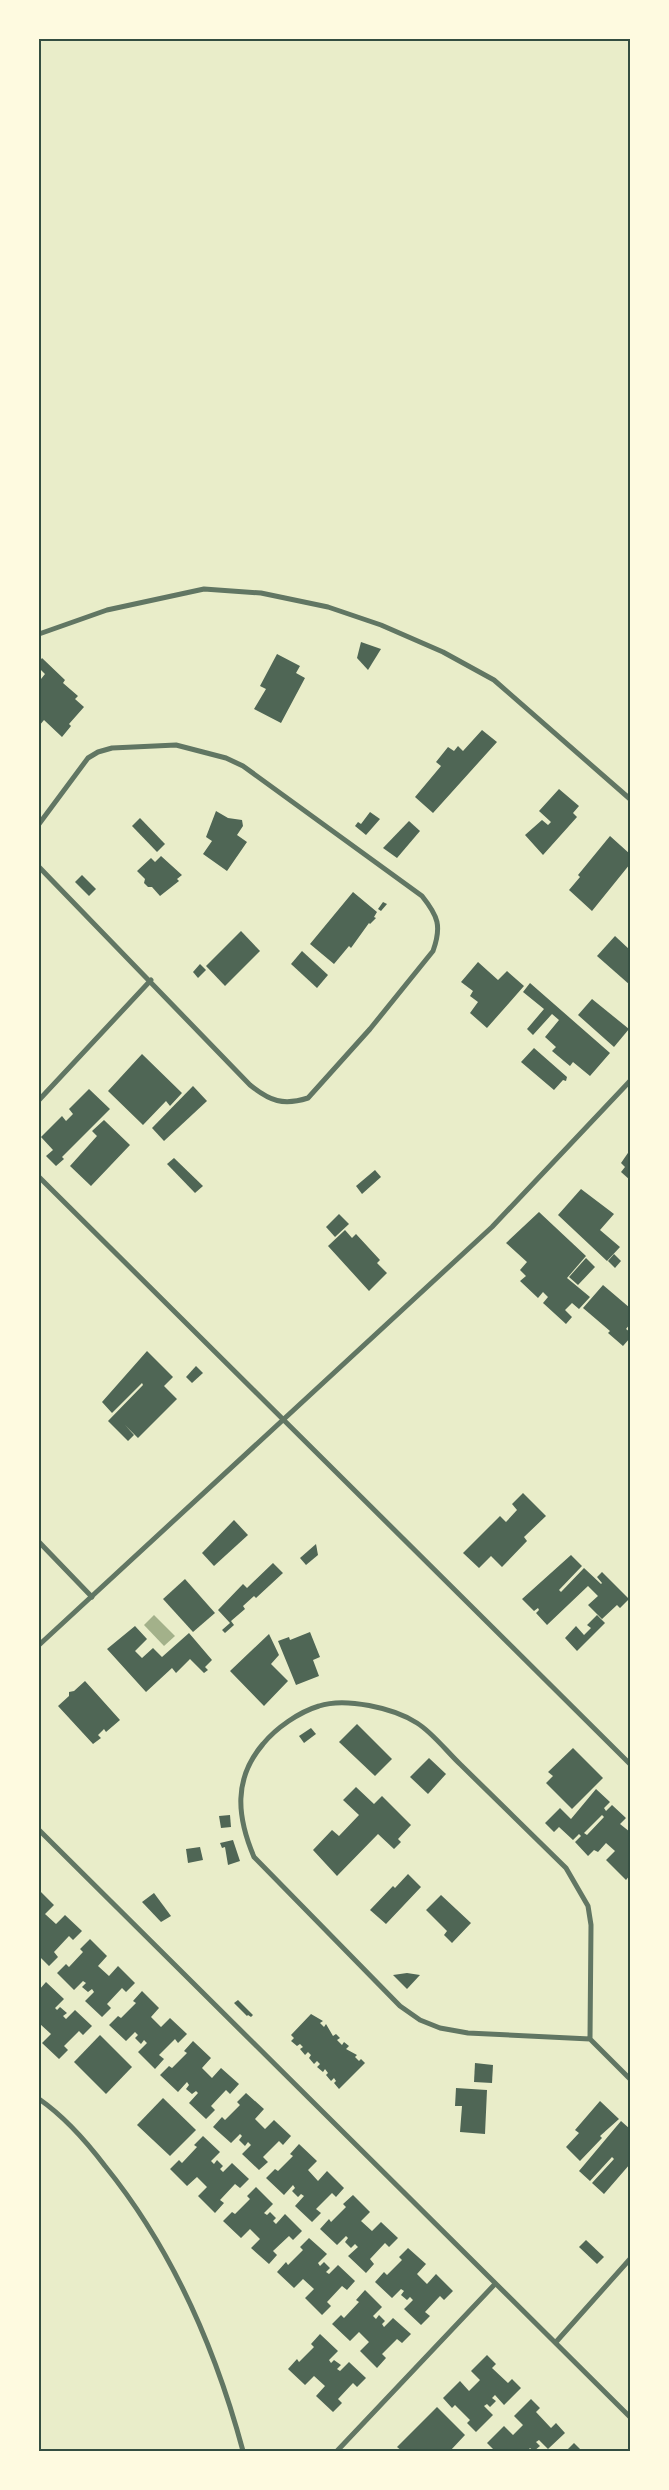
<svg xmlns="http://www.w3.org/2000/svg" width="669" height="2490" viewBox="0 0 669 2490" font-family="'PT Sans Narrow',sans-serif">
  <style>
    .water { fill: #a3b18a }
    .building { fill: #4f6655; fill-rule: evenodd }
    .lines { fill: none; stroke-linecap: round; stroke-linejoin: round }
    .minor { stroke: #617663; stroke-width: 5 }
    .neatline { fill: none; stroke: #344e41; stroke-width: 2 }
  </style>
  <rect width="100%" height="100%" fill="#e9edc9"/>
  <polygon class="water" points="154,1615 175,1636 164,1646 144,1625"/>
  <g class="building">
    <polygon points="361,642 381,649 368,670 357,658"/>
    <polygon points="277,654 300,666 296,673 305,678 281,723 254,709 266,689 260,686"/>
    <polygon points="42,658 65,680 63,683 78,696 75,699 84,707 69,724 71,726 62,737 44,720 39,726 39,677 41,679 45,674 39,668 39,662"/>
    <polygon points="482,730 497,742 433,813 415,797 441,766 436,762 448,747 454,751 458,746 463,751"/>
    <polygon points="559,789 579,806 573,813 577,817 543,855 525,835 542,820 548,825 551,822 539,811"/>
    <polygon points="216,811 228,818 242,820 243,826 237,835 247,842 227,871 203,854 212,841 206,837"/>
    <polygon points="370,812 380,819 366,835 355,826 358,822 361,824"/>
    <polygon points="140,818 165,844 157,852 132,826"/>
    <polygon points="409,821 420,831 397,858 383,848"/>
    <polygon points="610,836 630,854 630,864 592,911 569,890 580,877 578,875"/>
    <polygon points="161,856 182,875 177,879 179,881 160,896 152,887 148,887 144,883 145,879 137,871 151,858 155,862"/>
    <polygon points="82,875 96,889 89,896 75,882"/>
    <polygon points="353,892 377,912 374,917 376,918 370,924 369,923 351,948 349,946 334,964 310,944"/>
    <polygon points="383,902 387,904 381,911 378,909"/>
    <polygon points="241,931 260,951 225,986 206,966"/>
    <polygon points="615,936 630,950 630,985 597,956"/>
    <polygon points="302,951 328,975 317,988 291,964"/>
    <polygon points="478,962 498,980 507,971 524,986 487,1028 470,1013 478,1002 470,996 473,991 461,982"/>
    <polygon points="200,964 206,970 198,978 193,972"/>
    <polygon points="530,983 610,1053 590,1076 573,1062 570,1066 552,1051 556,1047 545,1037 559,1020 552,1014 533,1035 527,1029 544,1009 523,992"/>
    <polygon points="592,999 629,1029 614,1047 578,1015"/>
    <polygon points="534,1048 567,1077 566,1081 563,1080 554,1090 521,1062"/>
    <polygon points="142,1054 182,1093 170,1106 166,1101 143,1125 108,1091"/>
    <polygon points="193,1086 207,1101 164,1141 152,1128"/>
    <polygon points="89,1089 110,1109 62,1157 64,1159 56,1166 46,1156 53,1150 41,1137 62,1116 66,1121 73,1114 69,1109"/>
    <polygon points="104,1120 130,1145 91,1186 70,1166 97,1136 92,1131"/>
    <polygon points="630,1150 630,1180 621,1172 625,1167 621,1163"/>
    <polygon points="174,1158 203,1186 195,1193 167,1164"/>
    <polygon points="375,1170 381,1177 362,1194 356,1186"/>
    <polygon points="581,1189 614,1214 600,1230 620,1247 607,1261 558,1215"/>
    <polygon points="539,1212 586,1256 567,1278 590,1297 579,1309 572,1303 565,1310 572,1317 566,1324 543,1303 548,1297 543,1292 538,1298 520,1281 526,1276 520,1270 527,1262 506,1243"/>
    <polygon points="339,1214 349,1224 335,1237 326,1227"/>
    <polygon points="345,1230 352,1238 356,1234 380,1260 377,1263 387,1273 369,1291 328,1246"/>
    <polygon points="614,1254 621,1261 615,1268 608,1261"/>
    <polygon points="586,1258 595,1267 578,1285 569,1277"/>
    <polygon points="603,1285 630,1308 630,1324 626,1329 630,1332 630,1338 623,1346 608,1333 610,1331 583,1308"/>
    <polygon points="147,1351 173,1377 164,1386 177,1399 138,1438 125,1425 134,1435 128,1441 108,1421 143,1385 142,1383 112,1413 102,1402"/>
    <polygon points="196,1366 203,1373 192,1383 186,1377"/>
    <polygon points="523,1493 546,1516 524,1537 527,1541 502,1567 491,1556 479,1568 463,1553 500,1516 506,1522 517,1510 512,1504"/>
    <polygon points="234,1520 248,1535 214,1566 202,1553"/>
    <polygon points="316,1544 318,1555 306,1565 300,1558"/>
    <polygon points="571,1555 582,1566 559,1590 561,1592 584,1568 601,1584 602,1583 597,1577 602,1572 629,1599 620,1608 617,1605 602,1619 588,1605 598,1596 588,1586 547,1625 536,1613 539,1610 538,1608 534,1611 522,1599"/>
    <polygon points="273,1563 283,1573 256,1598 254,1596 243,1606 245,1609 231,1621 234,1625 225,1633 222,1630 230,1623 218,1610 243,1584 247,1588"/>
    <polygon points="185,1579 215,1613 193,1632 163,1599"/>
    <polygon points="597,1615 605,1623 577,1651 565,1638 576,1626 584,1635 591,1628 587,1625"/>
    <polygon points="135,1626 147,1639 135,1651 142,1658 153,1648 162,1657 189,1633 212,1660 205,1667 208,1670 204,1673 190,1659 176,1673 172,1668 146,1692 107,1649"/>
    <polygon points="310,1632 320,1657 313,1660 319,1676 296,1685 278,1641 289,1637 290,1640"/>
    <polygon points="269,1634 279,1655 271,1664 288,1681 264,1706 230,1671"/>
    <polygon points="85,1681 120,1720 106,1732 104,1729 98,1735 101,1738 93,1744 58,1706 69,1696 69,1692 74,1691"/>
    <polygon points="357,1724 392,1759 375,1776 339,1742"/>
    <polygon points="311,1728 316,1734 304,1743 299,1736"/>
    <polygon points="573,1748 603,1778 572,1809 546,1783 553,1776 548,1772"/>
    <polygon points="429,1758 446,1774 428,1794 410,1777"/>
    <polygon points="356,1787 374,1804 382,1796 411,1825 398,1839 401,1842 394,1849 378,1834 337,1876 313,1850 332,1830 339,1836 359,1815 343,1800"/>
    <path d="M596,1789L610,1802L604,1808L606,1811L612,1805L626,1818L620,1824L630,1832V1875L626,1880L606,1860L615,1851L606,1843L598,1852L594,1850L588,1856L575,1842L581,1836L579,1834L573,1840L559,1827L554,1832L545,1823L560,1808L571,1819ZM602,1815L604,1817L587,1835L584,1833Z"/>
    <polygon points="230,1815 231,1827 221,1828 219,1816"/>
    <polygon points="233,1840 240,1861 228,1865 225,1847 222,1848 220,1843"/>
    <polygon points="200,1847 203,1860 188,1863 186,1849"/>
    <polygon points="408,1874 421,1887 386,1924 370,1910 393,1886 395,1888"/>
    <polygon points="39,1890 54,1905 45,1914 56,1924 65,1915 82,1931 73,1940 69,1936 54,1952 58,1957 49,1966 39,1956 39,1942 41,1940 39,1938"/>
    <polygon points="154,1893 171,1916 161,1922 142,1902"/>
    <polygon points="441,1895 471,1923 452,1943 444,1935 447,1931 426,1910"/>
    <polygon points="90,1939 107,1956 98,1966 109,1976 118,1966 135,1983 126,1992 122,1988 107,2004 111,2008 102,2017 85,2001 94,1992 92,1989 88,1992 82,1987 86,1983 83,1981 74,1990 57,1973 66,1964 69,1967 83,1952 80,1949"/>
    <polygon points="407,1973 420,1975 407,1989 393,1975"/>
    <polygon points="46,1982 64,1999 55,2008 57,2010 60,2007 67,2013 63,2016 66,2019 75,2010 92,2026 83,2035 79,2031 64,2046 68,2050 59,2059 42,2043 51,2034 40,2024 39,2025 39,1990"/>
    <polygon points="142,1991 159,2008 151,2017 161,2027 170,2018 187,2034 178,2043 175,2039 159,2055 164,2059 155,2069 138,2052 147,2043 144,2040 141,2044 135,2038 138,2035 135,2032 126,2041 109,2025 118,2016 121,2018 136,2003 133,2001"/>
    <polygon points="238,2000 253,2015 251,2017 248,2015 247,2016 234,2003"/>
    <polygon points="311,2014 323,2021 320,2023 324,2027 326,2024 333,2036 336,2034 340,2038 337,2040 342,2045 344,2042 349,2046 346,2049 357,2055 355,2057 359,2061 361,2059 365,2063 339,2089 334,2083 336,2081 334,2078 331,2081 326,2075 328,2073 325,2069 323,2072 317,2067 320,2064 317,2061 314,2064 309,2058 311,2055 308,2052 305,2055 300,2049 303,2047 300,2044 297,2046 291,2041 294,2038 291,2035"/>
    <polygon points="100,2035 132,2067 106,2094 74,2062"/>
    <polygon points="193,2041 211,2058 202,2068 212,2078 221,2068 239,2084 230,2094 226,2090 211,2106 215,2110 206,2119 189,2103 198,2093 196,2091 192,2094 186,2089 189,2085 187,2082 178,2092 160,2075 169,2066 172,2068 187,2053 184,2051"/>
    <polygon points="475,2063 493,2065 492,2083 474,2082"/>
    <polygon points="456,2088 487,2090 485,2134 460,2132 462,2106 455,2106"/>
    <polygon points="246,2093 264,2109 255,2119 265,2129 274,2120 291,2136 283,2145 279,2141 263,2157 268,2162 259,2170 242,2154 251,2145 248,2142 245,2146 239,2140 242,2136 240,2134 231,2143 213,2127 222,2117 225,2120 240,2105 237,2102"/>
    <polygon points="163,2098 196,2130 170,2156 137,2125"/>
    <polygon points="600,2101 619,2119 600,2136 602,2138 580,2161 566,2147 579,2133 575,2130"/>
    <polygon points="621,2121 630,2129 630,2164 604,2194 592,2183 614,2159 612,2157 590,2181 579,2171"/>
    <polygon points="203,2136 220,2152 211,2161 214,2164 217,2160 223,2166 220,2169 223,2172 232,2163 249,2179 240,2188 235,2184 220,2200 224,2203 215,2213 198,2196 207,2187 197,2177 187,2186 170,2169 179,2160 182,2163 197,2147 194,2145"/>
    <polygon points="299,2144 317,2161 308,2170 318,2181 327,2171 344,2188 336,2197 332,2193 316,2209 321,2213 312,2222 295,2206 304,2196 301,2194 298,2197 292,2191 295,2188 293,2185 284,2195 266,2178 275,2169 278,2171 293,2156 290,2154"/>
    <polygon points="256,2187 273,2204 264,2213 267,2215 270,2212 276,2218 273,2221 276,2224 285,2214 302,2231 293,2240 289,2236 273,2251 277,2255 269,2264 251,2248 260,2239 250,2229 241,2238 223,2221 232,2212 235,2214 250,2199 247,2196"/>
    <polygon points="353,2195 370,2212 361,2221 372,2231 381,2222 398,2238 389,2247 385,2243 370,2259 374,2264 366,2273 348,2256 358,2247 355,2244 351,2248 345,2242 348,2238 346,2236 337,2245 320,2229 329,2219 331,2222 346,2207 343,2204"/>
    <polygon points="309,2238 327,2254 318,2263 320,2266 324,2262 330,2268 326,2272 329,2274 338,2265 355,2281 347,2290 342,2286 327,2302 331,2306 322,2315 305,2298 314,2289 303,2279 294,2288 277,2272 286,2262 288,2265 303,2250 300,2247"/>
    <polygon points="586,2240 604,2257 597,2264 579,2247"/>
    <polygon points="408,2248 426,2264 417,2274 427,2284 436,2274 453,2291 444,2300 440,2296 425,2312 430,2316 421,2325 404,2309 413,2300 410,2297 407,2300 401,2295 404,2291 401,2289 392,2298 375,2282 384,2272 387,2275 402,2260 399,2257"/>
    <polygon points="365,2290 382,2307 373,2316 376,2319 379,2315 385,2321 382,2324 384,2327 393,2318 411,2334 402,2343 397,2339 382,2354 386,2358 377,2368 360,2351 369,2342 359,2332 350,2341 332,2324 341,2315 344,2318 359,2302 356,2300"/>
    <polygon points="320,2334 338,2351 329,2360 331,2363 334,2360 341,2365 337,2369 340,2371 349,2362 366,2378 357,2387 353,2383 338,2399 342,2403 333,2412 316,2396 325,2386 314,2376 305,2385 288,2369 297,2359 299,2362 314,2347 311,2344"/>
    <polygon points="487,2355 496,2364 492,2368 508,2383 512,2379 521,2388 504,2405 495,2395 492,2398 496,2401 490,2407 487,2404 484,2406 493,2415 476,2432 467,2423 470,2420 455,2405 452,2408 443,2398 460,2381 469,2391 480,2380 471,2371"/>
    <polygon points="531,2399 540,2408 536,2412 551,2428 556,2423 565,2433 548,2449 539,2440 536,2442 540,2446 534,2451 530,2448 527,2451 495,2451 487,2443 504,2426 513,2435 523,2425 514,2416"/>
    <polygon points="437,2407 465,2435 450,2451 402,2451 397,2447"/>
    <polygon points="574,2443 582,2451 566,2451"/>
  </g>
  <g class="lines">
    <g class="minor">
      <polyline points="39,634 107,610 204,589 261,593 328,607 381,625 443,652 494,680 630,799"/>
      <path d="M39,824L88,758L98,752L112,748L176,745L226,758L243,766L422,896C438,916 442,926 433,951L370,1029L308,1098C283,1106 270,1101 250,1085L39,867"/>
      <polyline points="39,1100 151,980"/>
      <polyline points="39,1177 630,1764"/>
      <polyline points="39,1542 92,1597"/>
      <polyline points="39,1645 492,1227 630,1081"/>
      <polyline points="39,1830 630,2417"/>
      <path d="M590,2039L591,1925L588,1906L566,1868C531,1834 496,1799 461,1765C447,1752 433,1733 417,1723C394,1708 345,1697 319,1706C299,1712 276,1728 263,1744C233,1779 237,1817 254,1857L400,2006L420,2020L440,2028L468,2033L590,2039L630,2079"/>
      <path d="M39,2099C65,2117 86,2141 105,2166C173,2250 215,2347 243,2451"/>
      <polyline points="556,2342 630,2259"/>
      <polyline points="337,2451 495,2284"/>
    </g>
  </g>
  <rect width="669" height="2490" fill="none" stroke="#fefae0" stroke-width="80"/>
  <rect x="40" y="40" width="589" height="2410" class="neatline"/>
</svg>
